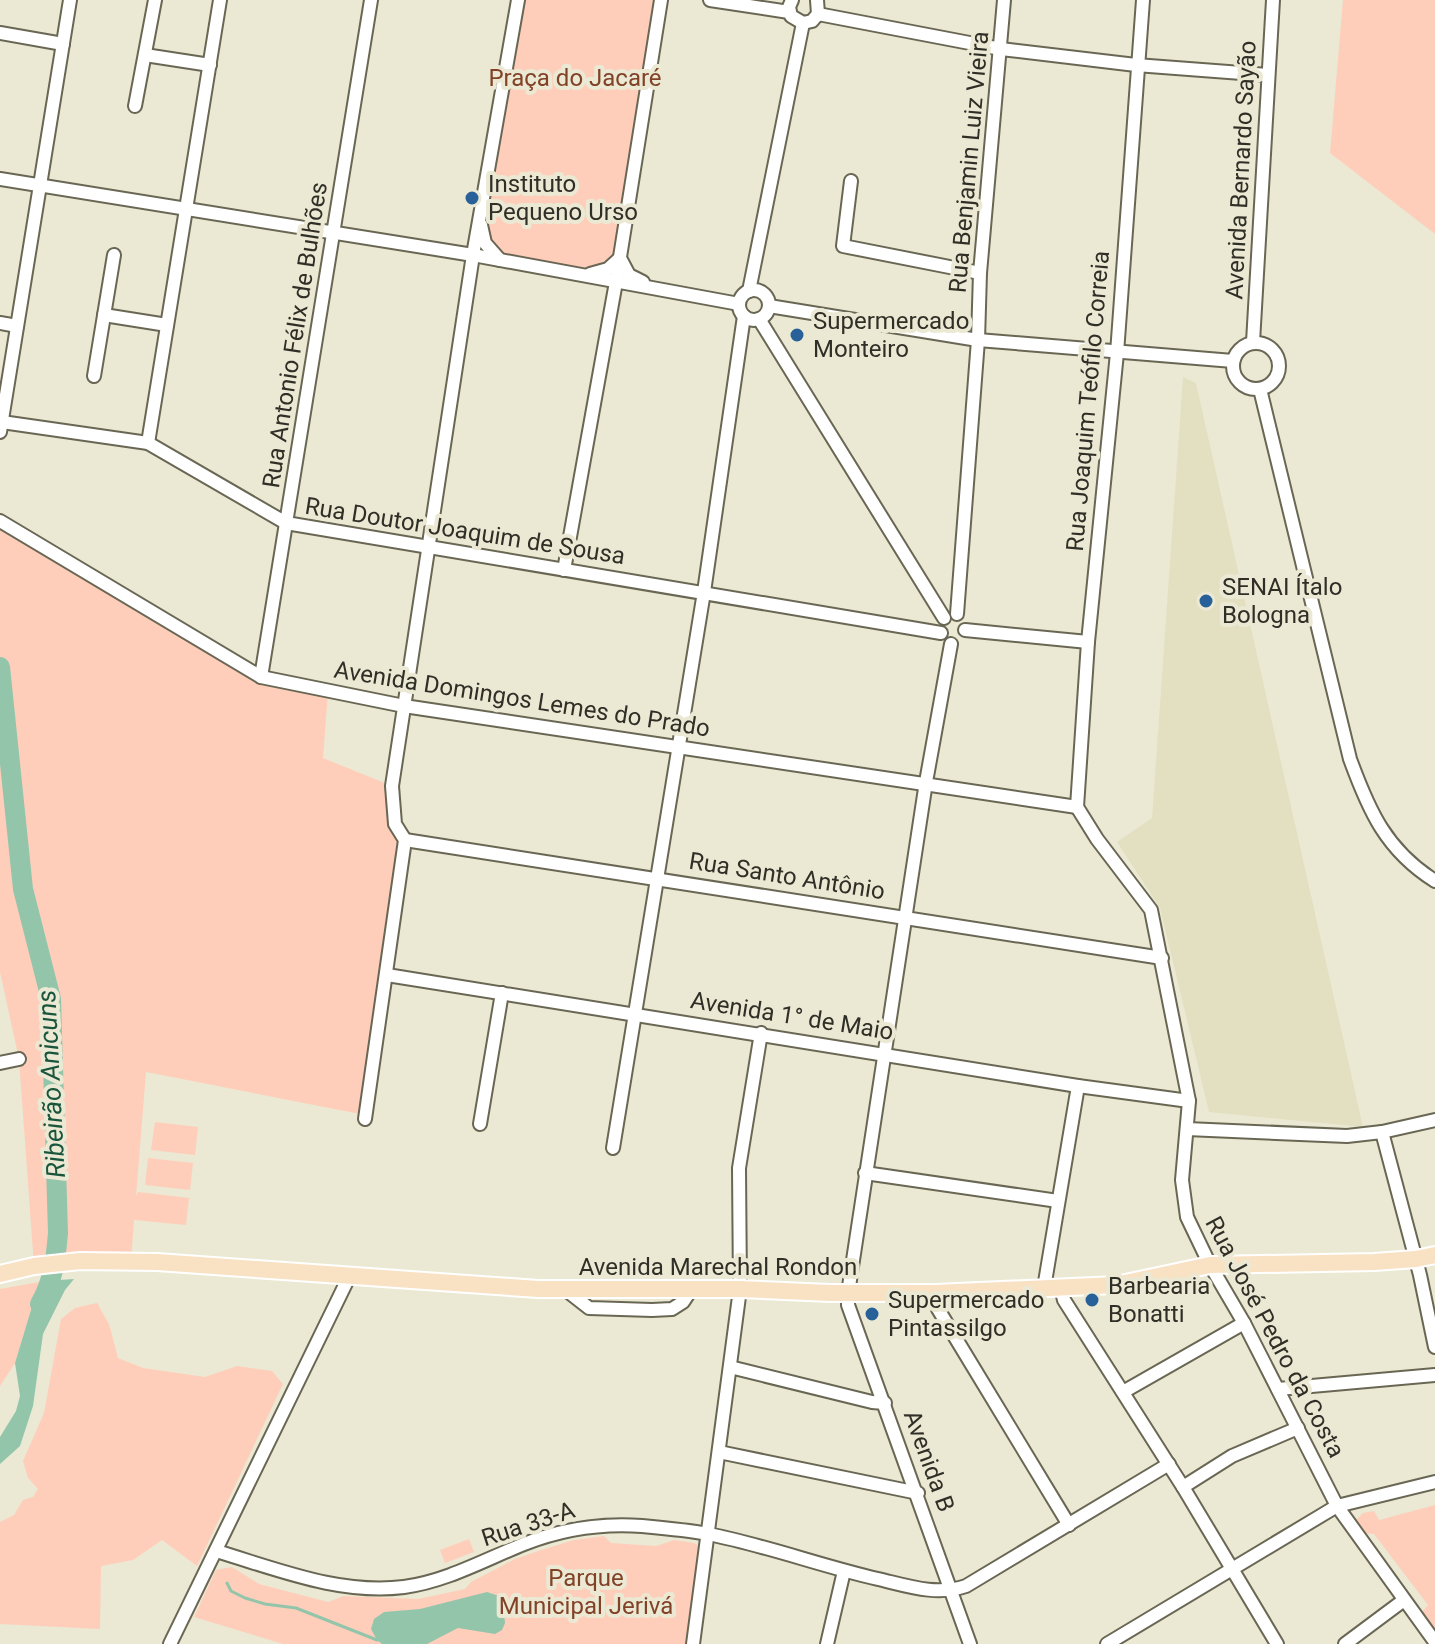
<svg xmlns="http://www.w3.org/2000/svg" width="1435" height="1644" viewBox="0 0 1435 1644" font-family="Roboto,sans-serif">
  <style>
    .built { fill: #e3e0c2 }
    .green { fill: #fecebb }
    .water { fill: #93c5ab }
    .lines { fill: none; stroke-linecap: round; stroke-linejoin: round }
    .stream { stroke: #93c5ab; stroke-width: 3 }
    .river { stroke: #93c5ab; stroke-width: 20 }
    .minor-casing { stroke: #696754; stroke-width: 16 }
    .major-casing { stroke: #fff; stroke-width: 20 }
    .minor { stroke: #fff; stroke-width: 12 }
    .major { stroke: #f9e2c4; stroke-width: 16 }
    .poi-dot { fill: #286199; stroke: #ebe9d3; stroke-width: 3 }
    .labels { text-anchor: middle; stroke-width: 8; stroke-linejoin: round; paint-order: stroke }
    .park-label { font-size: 24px; fill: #814228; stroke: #ebe9d3 }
    .street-label { font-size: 24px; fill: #302f27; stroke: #ebe9d3 }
    .poi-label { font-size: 24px; fill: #302f27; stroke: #ebe9d3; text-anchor: start }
    .water-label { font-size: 26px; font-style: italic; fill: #18553c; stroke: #ebe9d3 }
  </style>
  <rect width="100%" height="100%" fill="#ebe9d3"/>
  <polygon class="built" points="1183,377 1196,383 1363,1127 1209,1112 1160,908 1117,842 1152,818"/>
  <g class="green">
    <polygon points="520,0 655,0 610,272 480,253"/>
    <polygon points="1343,0 1435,0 1435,234 1330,153"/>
    <polygon points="0,524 261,677 328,691 323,758 392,786 405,840 365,1115 146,1072 136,1196 138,1192 189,1198 186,1225 134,1220 131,1262 34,1266 19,1059 0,972"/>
    <polygon points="155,1122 198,1127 195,1155 151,1150"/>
    <polygon points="148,1158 193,1163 190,1190 145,1185"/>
    <polygon points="45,1281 34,1300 15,1363 0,1386 0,1289"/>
    <polygon points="97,1303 109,1324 118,1358 143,1368 205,1377 237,1366 272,1371 283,1384 197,1566 162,1540 133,1560 101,1566 100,1629 0,1624 0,1522 14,1515 23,1500 33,1497 38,1489 28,1478 23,1461 44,1413 61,1319 75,1308"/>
    <polygon points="1435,1505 1435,1631 1421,1613 1428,1605 1374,1534 1362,1533 1355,1521 1363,1513 1374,1511 1379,1520"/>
    <polygon points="604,1536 611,1543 656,1546 674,1540 694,1543 701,1547 689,1644 283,1644 194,1617 216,1570 232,1567 259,1584 328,1602 344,1596 418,1599 465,1589 471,1582 515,1559 538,1551 574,1540"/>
    <polygon points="469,1539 474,1552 445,1563 440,1550"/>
  </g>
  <g class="water">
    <polygon points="74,1279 65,1290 43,1334 33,1406 20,1446 0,1464 0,1437 16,1411 20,1396 15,1363 34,1300 45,1281"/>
    <polygon points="487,1592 499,1596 503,1603 505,1623 502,1630 495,1634 458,1628 427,1644 382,1644 377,1640 371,1629 374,1619 384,1612 420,1609"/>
  </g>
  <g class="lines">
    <polyline class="stream" points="227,1583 231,1591 245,1598 265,1604 296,1608 377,1640"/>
    <path class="river" d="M0,667L23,889L51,999L58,1233C56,1257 53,1282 40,1304"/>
    <defs>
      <g id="minor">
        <polyline points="710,0 789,12"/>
        <polyline points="792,0 789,7 791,16 803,23 812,21 818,14 817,0"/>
        <polyline points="818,14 1001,49 1136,65 1268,75"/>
        <polyline points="0,33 63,44"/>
        <polyline points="145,55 210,65"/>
        <polyline points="135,106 155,0"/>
        <polyline points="0,179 473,255 739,304"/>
        <polyline points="851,181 843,246 980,273"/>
        <polyline points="481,225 485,243 500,260"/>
        <polyline points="590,274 608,269 620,258 629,275 643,282"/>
        <circle cx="754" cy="305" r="15"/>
        <polyline points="749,291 803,23"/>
        <polyline points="769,306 978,340 1233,361"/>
        <polyline points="104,315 167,325"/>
        <polyline points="759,319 944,618"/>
        <polyline points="0,323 17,326"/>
        <polyline points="1253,342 1273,0"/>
        <circle cx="1256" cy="366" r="23"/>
        <polyline points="94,376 114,255"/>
        <path d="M1260,389L1350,759C1369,811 1386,850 1435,881"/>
        <polyline points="2,422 148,443 286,523 941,633"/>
        <polyline points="0,432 70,0"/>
        <polyline points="148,443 220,0"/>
        <polyline points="0,521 261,677 404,706 1077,807"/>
        <polyline points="564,570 616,282 661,0"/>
        <polyline points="957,614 978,340 980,273 1004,0"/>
        <polyline points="965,630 1088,642"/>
        <polyline points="951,644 926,782 848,1293 848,1305 970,1644"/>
        <polyline points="261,677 371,0"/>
        <polyline points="1077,807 1097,839 1151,910 1189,1101 1182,1180 1187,1217 1210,1265 1244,1323 1337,1506 1435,1642"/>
        <polyline points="1077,807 1088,642 1117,353 1143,0"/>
        <polyline points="405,840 1162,958"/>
        <polyline points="387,975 1078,1086 1189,1101"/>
        <polyline points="0,1063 19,1059"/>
        <polyline points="365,1119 405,840 395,824 392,786 473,255 518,0"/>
        <polyline points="480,1124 502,993"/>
        <polyline points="1187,1129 1347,1136 1382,1132 1435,1120"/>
        <polyline points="1382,1132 1420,1275 1435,1347"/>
        <polyline points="613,1148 704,592 744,316"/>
        <polyline points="865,1173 1058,1201"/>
        <polyline points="1044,1288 1078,1086"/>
        <polyline points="1061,1288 1064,1300 1183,1487 1277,1644"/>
        <polyline points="566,1290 589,1308 652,1310 672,1309 683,1302 691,1290"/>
        <polyline points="935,1293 938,1309 1069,1525"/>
        <polyline points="730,1367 872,1402 885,1403"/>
        <polyline points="1278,1389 1435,1375"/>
        <polyline points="1123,1392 1244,1323"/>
        <polyline points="719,1452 918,1493"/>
        <polyline points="1183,1487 1232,1456 1298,1428"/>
        <path d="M216,1551C277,1569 339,1595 404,1587C447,1581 484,1560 524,1544C562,1529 601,1523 642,1526C664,1528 687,1530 708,1534C765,1545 821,1566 878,1579C908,1586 936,1596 966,1586L1169,1464"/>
        <polyline points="170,1644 349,1277"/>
        <polyline points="693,1644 740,1289 739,1168 761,1033"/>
        <polyline points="827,1644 844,1571"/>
        <polyline points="1107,1644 1337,1506 1435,1482"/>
        <polyline points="1345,1644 1404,1600"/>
      </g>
      <polyline id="major" points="0,1274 34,1266 80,1261 157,1262 538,1289 740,1289 830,1293 935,1293 1116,1285 1210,1265 1374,1262 1416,1259 1435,1255"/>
    </defs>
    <use href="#minor" class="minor-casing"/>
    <use href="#major" class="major-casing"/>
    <use href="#minor" class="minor"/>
    <use href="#major" class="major"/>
  </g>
  <g class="poi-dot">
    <circle cx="472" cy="198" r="8"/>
    <circle cx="797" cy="335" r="8"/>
    <circle cx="1206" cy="601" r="8"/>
    <circle cx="1092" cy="1300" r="8"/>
    <circle cx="872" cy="1314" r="8"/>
  </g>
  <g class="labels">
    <g class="park-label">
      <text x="575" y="86">Praça do Jacaré</text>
      <text x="586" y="1586">Parque<tspan x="586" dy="28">Municipal Jerivá</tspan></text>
    </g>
    <g class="street-label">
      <text transform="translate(969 162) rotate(-85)" y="8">Rua Benjamin Luiz Vieira</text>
      <text transform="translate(1241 170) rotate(-87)" y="8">Avenida Bernardo Sayão</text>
      <text transform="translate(295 335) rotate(-81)" y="8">Rua Antonio Félix de Bulhões</text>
      <text transform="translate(1088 401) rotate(-85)" y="8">Rua Joaquim Teófilo Correia</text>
      <text transform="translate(465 531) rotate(9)" y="8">Rua Doutor Joaquim de Sousa</text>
      <text transform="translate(522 699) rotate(9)" y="8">Avenida Domingos Lemes do Prado</text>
      <text transform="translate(787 876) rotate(9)" y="8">Rua Santo Antônio</text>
      <text transform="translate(792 1016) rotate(9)" y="8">Avenida 1° de Maio</text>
      <text x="718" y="1275">Avenida Marechal Rondon</text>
      <text transform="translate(1275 1337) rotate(62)" y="8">Rua José Pedro da Costa</text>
      <text transform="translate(929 1461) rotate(70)" y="8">Avenida B</text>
      <text transform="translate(528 1524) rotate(-18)" y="8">Rua 33-A</text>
    </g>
    <g class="poi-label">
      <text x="488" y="192">Instituto<tspan x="488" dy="28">Pequeno Urso</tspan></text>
      <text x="813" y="329">Supermercado<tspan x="813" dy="28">Monteiro</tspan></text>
      <text x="1222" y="595">SENAI Ítalo<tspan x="1222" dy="28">Bologna</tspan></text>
      <text x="1108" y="1294">Barbearia<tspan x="1108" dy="28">Bonatti</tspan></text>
      <text x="888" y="1308">Supermercado<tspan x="888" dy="28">Pintassilgo</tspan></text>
    </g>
    <g class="water-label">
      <text transform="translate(51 1084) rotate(-93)" y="9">Ribeirão Anicuns</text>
    </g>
  </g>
</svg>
